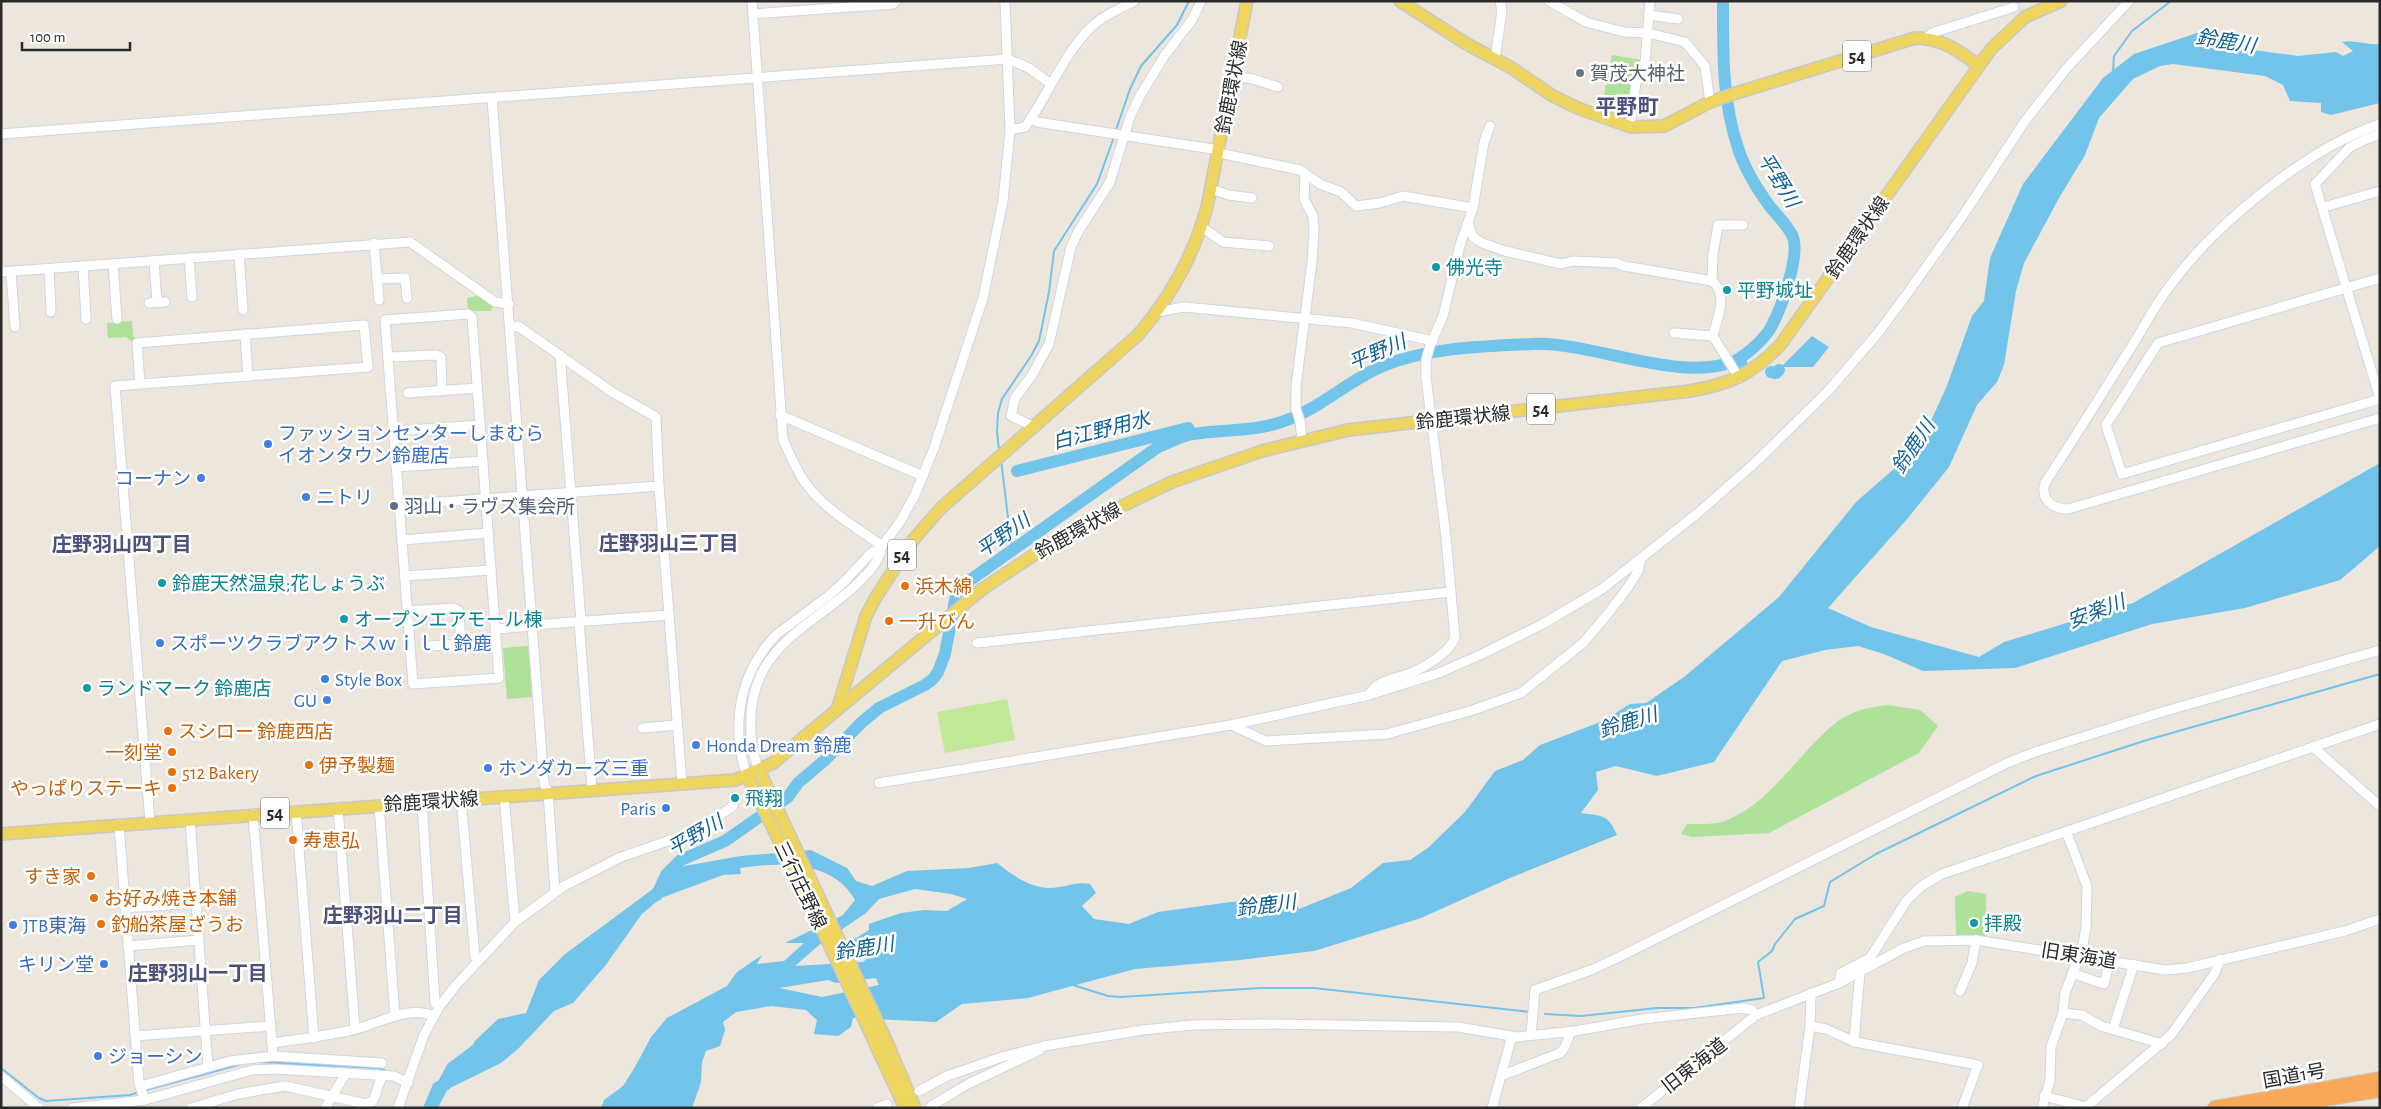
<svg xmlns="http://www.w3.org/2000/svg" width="2381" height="1109" viewBox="0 0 2381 1109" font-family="'Alegreya Sans','Noto Sans JP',sans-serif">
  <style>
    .green { fill: #aee19a }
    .pitch { fill: #c0e896 }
    .water { fill: #72c4eb; fill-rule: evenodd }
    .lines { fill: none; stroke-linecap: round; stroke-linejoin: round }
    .stream { stroke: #72c4eb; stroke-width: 2 }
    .river { stroke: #72c4eb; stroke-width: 12 }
    .minor-casing { stroke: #d2d4e3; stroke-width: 11 }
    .major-casing { stroke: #c8c8c8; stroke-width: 14 }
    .highway-casing { stroke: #c8c8c8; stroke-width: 16 }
    .minor { stroke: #fff; stroke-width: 9 }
    .major { stroke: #edd560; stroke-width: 11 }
    .highway { stroke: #faa959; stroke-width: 14 }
    .worship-dot { fill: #6b7280; stroke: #fff; stroke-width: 2 }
    .culture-dot { fill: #0f9aa8; stroke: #fff; stroke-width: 2 }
    .shop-dot { fill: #3f7fe0; stroke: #fff; stroke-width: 2 }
    .service-dot { fill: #5c6f8a; stroke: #fff; stroke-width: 2 }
    .food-dot { fill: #e8710a; stroke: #fff; stroke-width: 2 }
    .labels { text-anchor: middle; stroke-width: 5; stroke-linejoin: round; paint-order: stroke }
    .shield { fill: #fff; stroke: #6a6a6a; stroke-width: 1 }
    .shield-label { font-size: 18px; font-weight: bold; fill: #2a2a2a }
    .worship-label { font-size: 19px; fill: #5b616d; stroke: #fff; text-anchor: start }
    .street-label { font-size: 19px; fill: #2a2a2a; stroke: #fff }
    .culture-label { font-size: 19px; fill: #0d838f; stroke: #fff; text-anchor: start }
    .shop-label { font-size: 19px; fill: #366cbe; stroke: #fff; text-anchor: start }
    .service-label { font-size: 19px; fill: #4e5e75; stroke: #fff; text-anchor: start }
    .food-label { font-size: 19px; fill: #c56008; stroke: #fff; text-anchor: start }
    .water-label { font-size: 20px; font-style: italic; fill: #116197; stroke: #fff }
    .neighbourhood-label { font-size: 20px; font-weight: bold; fill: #4c517a; stroke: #fff }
    .quarter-label { font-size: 21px; font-weight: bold; fill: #4c517a; stroke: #fff }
  </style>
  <rect width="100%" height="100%" fill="#ece6dc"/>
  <g class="green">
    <polygon points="1612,55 1642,60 1629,124 1600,114"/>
    <polygon points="481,295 494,304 491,311 468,311 467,298"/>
    <polygon points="132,321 133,336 137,339 134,344 126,337 108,338 107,323"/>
    <polygon points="528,646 532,697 507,699 503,648"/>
    <path d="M1887,705L1920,710L1938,726L1919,753L1769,833L1692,837L1681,834L1687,824C1698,824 1714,825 1725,821C1771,803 1797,755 1833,725C1848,712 1868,707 1887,705Z"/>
    <polygon points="1968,891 1986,894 1987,938 1956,935 1955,897"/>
  </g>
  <polygon class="pitch" points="1007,699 1015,740 945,753 937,712"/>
  <g class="water">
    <path d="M2197,33L2232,47L2298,56L2336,52L2343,56L2353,51L2342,42C2358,40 2364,45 2380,44V103L2331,115L2321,112V103L2290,101L2283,85L2265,76L2173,64L2160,66L2133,79L2099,118L2085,155L2059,198L2024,263L2016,291L2004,365L1997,382L1977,405L1949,467L1908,518L1828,608L1871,627L1979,657L2004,642L2133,603L2380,463V546L2340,580L2245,608L2152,624L2015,668L1923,671L1884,654L1858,646L1825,650L1782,661L1714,762L1657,776L1616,766L1596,772L1598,790L1581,813C1602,816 1608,814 1617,835L1510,878L1421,918L1314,951L1240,960L1135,969L1028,998L962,1004L936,1022L853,1018L851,1027L838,1036L814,1034L817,1020L806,1010L771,1006L736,1012L723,1022L725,1030L720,1046L706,1051L702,1062L701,1082L692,1108H601L604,1100L623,1086L635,1067L651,1037L667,1018L727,986L737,972L762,955L757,964L784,961L804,943H785L843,915L855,900C833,860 780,862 740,868L741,874L723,875L661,898L642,914L605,966L573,1003L554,1011L519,1048L501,1063L452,1087L436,1099L434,1108H423L433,1084L460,1066L475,1041L498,1019L526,1013L539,980L565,954L684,866L741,856L811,850L847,868L856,881L872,886L907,871L969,868L997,863C1014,876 1028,887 1050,888C1064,888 1075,881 1090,884L1096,893L1082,906L1094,919L1129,924L1158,912L1231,902L1294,900L1299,909L1351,888L1383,863L1410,860L1429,847L1465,812L1495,771L1523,760L1540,745L1603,721L1630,704L1646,703L1684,677L1779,597L1856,502L1919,447L1946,388L1972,316L1984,301L1990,258L2023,184L2103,78L2134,54ZM915,889L951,894L967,899L947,911L924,910L901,913L869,924V930L853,940L860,947L874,944L873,954L863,962L795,966L819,945L866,913L879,899ZM876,978L879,985L822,997L779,988L828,980L836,983Z"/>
    <polygon points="1812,336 1829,347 1813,367 1784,367 1778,370"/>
  </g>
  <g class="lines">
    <g class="stream">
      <polyline points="2113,71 2114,56 2132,31 2171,1"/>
      <polyline points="1116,130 1130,89 1141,66 1177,25 1189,1"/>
      <polyline points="999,451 997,431 998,413 1002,399 1031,356 1039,341 1049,292 1054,251 1097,184 1114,137"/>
      <polyline points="1001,460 1012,550"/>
      <polyline points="1073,985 1108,996 1121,997 1260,988 1314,988 1530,1012"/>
      <polyline points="1545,1014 1581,1016 1657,1008 1694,1008 1764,998 1758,962 1772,951 1775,944 1795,919 1824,906 1830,882 1876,854 2036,776 2147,740 2380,674"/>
      <polyline points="259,1062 378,1068 386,1071"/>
      <polyline points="1,1068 39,1098 46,1101 130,1095 139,1092"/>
      <polyline points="146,1090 242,1064"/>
    </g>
    <g class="river">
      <path d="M1723,1C1723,50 1722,101 1738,148C1745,170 1757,189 1771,208C1778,216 1787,225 1792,235C1802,254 1779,315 1768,332C1760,343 1748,353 1737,360"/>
      <polyline points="1771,372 1776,373 1779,370"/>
      <polyline points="1017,471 1188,428 1190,432"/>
      <path d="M657,895L666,875L681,860L725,841L788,797L798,783L825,760L862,722L879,708L925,685L933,679L938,672L945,654L955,600L959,588L1158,447C1169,443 1182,435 1193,434C1225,429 1257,432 1287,420C1319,408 1345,384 1376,369C1421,348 1482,346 1532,344C1592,341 1682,385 1737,360L1742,365"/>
      <polyline points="431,1108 452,1068 476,1050"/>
    </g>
    <defs>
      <g id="minor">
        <path d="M752,1L783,439C789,453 796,469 804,481C823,509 856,527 882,546"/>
        <polyline points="1549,1 1586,22 1624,32 1648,33 1685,42 1705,66 1710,102"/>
        <polyline points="753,14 893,4 896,1"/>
        <polyline points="1649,15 1678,19"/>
        <polyline points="1926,38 1932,33 2014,7"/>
        <polyline points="1495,59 1502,11 1500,1"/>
        <polyline points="1233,76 1253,79 1278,87"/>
        <polyline points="492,98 544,783 548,792 555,892"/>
        <polyline points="1031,119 1037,122 1219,150"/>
        <path d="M2380,124C2307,148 2214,225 2169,287C2156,304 2146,323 2135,341C2105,389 2076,436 2045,483C2040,499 2052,509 2068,509L2380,418"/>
        <polyline points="1630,127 1636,82 1645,63 1650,1"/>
        <path d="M1010,130L1025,127C1048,96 1067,46 1097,22C1108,13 1122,8 1134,1"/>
        <polyline points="1,134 1008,59 1029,68 1051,84"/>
        <polyline points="1219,153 1300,170 1320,184 1341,192 1356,206 1380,203 1403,196 1473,208"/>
        <polyline points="1211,189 1229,195 1252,198"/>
        <polyline points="2324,207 2380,191"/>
        <path d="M1468,223L1473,237L1482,243L1505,251L1561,264L1573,261L1617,263L1624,266L1712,281C1729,295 1717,318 1713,336L1739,378"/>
        <polyline points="1202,227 1223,242 1269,246"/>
        <polyline points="374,243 379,300"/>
        <polyline points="239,254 243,310"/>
        <polyline points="189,258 192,297"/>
        <polyline points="154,261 157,302"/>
        <polyline points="113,264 117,319"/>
        <polyline points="83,266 86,319"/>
        <polyline points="49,269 51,312"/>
        <polyline points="1,272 410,242 495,302 509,304"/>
        <polyline points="11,272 15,327"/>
        <polyline points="2380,278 2158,343 2106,425 2122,474 2380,399"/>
        <polyline points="377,279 405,278 407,298"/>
        <polyline points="1712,281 1713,254 1718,225 1743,225"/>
        <polyline points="149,303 165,302"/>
        <polyline points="1157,312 1184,307 1352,323 1433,341"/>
        <polygon points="468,314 472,317 499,678 413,684 385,320"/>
        <polyline points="511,327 518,326 612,392 656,417 659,486"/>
        <polyline points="1674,333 1713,336"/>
        <polyline points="245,334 248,376"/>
        <polyline points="560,355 581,621"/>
        <polyline points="388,357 436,355 441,357 442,391"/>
        <polyline points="140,384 137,343 364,325 368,367 115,386 150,822"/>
        <polyline points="408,393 477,388"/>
        <polyline points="2380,399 2315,184 2350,147 2364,140 2380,134"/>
        <polyline points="780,415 923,476"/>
        <polyline points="1035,427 1011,416 1015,398 1032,375 1049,344 1071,247 1078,232 1110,182 1130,117 1140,96 1165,55 1192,20 1201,1"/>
        <polyline points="394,431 480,425"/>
        <polyline points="1302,440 1300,421 1296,409 1296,386 1312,262 1314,231 1313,216 1304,199 1305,174"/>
        <polyline points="396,467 483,461"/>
        <polyline points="399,505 659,486 682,783"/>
        <polyline points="402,540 488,533"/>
        <polyline points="405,576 491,570"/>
        <polyline points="407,611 454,608 459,611 461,645"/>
        <polyline points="579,621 592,789"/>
        <polyline points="533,625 669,615"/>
        <polyline points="496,629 533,626"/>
        <polyline points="977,643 1451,592"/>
        <polyline points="430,646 497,642"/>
        <path d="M1370,693C1377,681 1396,678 1408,674C1424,668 1449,653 1455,638L1446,537L1426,377V360L1430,346L1443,316L1460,245L1473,208L1484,142L1490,126"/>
        <polyline points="1231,725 1266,741 1387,734 1470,711 1521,693 1583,643 1606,616 1629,586 1638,571 1641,558"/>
        <polyline points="642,728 677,725"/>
        <polyline points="2313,747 2380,806"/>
        <path d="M759,770C751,751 750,735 751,715C755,644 813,626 858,583C869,572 879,562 882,546"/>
        <path d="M747,776C730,726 739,674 776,635L827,597L844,582L871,553L882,546L900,522L915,495L934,448L983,298L1003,201L1010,130L1005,1"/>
        <polyline points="879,783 1231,725 1369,695 1439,673 1482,654 1541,625 1602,589 1698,513 1758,460 1829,390 1878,333 1904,298 1964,214 2025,121 2066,69 2129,1"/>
        <polyline points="504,796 515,922"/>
        <polyline points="461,799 475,957 478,960"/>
        <polyline points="422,802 435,1003 439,1007"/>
        <polyline points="379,805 395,1016"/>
        <polyline points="338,808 355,1029"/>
        <polyline points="296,811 314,1038"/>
        <polyline points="190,819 208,1067"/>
        <polyline points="119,824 139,1084 145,1100"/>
        <polyline points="2066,831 2087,886 2086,927 2081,955"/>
        <polyline points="125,908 196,903"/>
        <polyline points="128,946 199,940"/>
        <polyline points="2072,973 2104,984 2110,960"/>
        <polyline points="1839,983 1841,973 1870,958 1907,900 1923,885 1942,874 2380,724"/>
        <polyline points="1960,991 1972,963 1976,940"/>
        <polyline points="2063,1013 2082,1015 2101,1026 2162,1044"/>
        <polyline points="1810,1026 1826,1029 1855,1042 1978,1065 1962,1108"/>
        <polyline points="2113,1029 2134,964"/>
        <polyline points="1531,1035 1535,990 1591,970 1617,958 2007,763 2038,751 2162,712 2380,650"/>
        <polyline points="135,1036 271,1026"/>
        <polyline points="1854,1042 1860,972"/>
        <path d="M272,1043C298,1040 323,1036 348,1031C376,1026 406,1004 434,1016"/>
        <polyline points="273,1056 382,1063"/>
        <polyline points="1503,1075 1560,1053 1565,1047 1571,1031"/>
        <polyline points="1,1076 39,1108"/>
        <polyline points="141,1086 230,1061 273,1056 253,814"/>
        <polyline points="919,1091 947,1076 1002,1057 1044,1046 1143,1030 1192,1025 1263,1024 1458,1027 1517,1037 1575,1031 1642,1019 1743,1008 1752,1010 1756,1015"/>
        <polyline points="2044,1096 2086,1107 2171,1035 2215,973 2220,959"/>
        <polyline points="931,1106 968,1084 1040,1050"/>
        <polyline points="72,1108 145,1100 252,1070 275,1069 376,1075 394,1076 408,1083"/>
        <polyline points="191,1108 238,1094 285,1086 366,1104 373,1101 382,1076"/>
        <polyline points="325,1108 346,1073"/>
        <polyline points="398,1108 424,1035 439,1007 457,984 515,922 564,886 621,857 697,831 733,806"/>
        <polyline points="877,1108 887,1104"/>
        <polyline points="1492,1108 1512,1036"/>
        <polyline points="1641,1108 1756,1015 1839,983 1904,948 1924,941 1976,940 2165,970 2187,968 2345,931 2380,919"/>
        <polyline points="1799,1108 1810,1026 1811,993"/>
        <polyline points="2042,1108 2050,1081 2051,1047 2063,1013 2065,993 2080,955"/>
      </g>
      <g id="major">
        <path d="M1400,1L1465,43L1510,67L1553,96L1580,109L1631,127L1664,126L1710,102L1733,94L1915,38C1941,38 1958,50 1978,65"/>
        <path d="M838,707L866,616L876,597L913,540L941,508L1138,335C1170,298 1194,255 1207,207L1247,1"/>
        <polyline points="759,770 886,1040 915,1108"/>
        <polyline points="747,776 810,903 905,1108"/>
        <path d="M1,834L735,780L773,763L981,590L1070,531L1172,482L1262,451L1348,430L1690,391C1730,384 1753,374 1781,344L1991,49L2025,17L2061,1"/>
      </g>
      <g id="highway">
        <polyline points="2215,1108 2380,1079"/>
        <polyline points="2269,1108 2380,1090"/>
      </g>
    </defs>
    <use href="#minor" class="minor-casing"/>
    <use href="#major" class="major-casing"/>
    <use href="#highway" class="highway-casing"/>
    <use href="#minor" class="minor"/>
    <use href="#major" class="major"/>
    <use href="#highway" class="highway"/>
  </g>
  <circle class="worship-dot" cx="1580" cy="73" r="5"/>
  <g class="culture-dot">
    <circle cx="1436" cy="267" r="5"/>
    <circle cx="1727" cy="290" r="5"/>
    <circle cx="162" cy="583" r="5"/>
    <circle cx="344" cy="619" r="5"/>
    <circle cx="87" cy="688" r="5"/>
    <circle cx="735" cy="798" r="5"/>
    <circle cx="1974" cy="923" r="5"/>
  </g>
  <g class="shop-dot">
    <circle cx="268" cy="444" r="5"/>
    <circle cx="201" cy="478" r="5"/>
    <circle cx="306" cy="497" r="5"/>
    <circle cx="160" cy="643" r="5"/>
    <circle cx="325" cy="679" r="5"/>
    <circle cx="327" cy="700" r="5"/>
    <circle cx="696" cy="745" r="5"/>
    <circle cx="488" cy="768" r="5"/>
    <circle cx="666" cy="808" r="5"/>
    <circle cx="13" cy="925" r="5"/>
    <circle cx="104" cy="964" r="5"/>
    <circle cx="98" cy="1056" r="5"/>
  </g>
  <circle class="service-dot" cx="394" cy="506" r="5"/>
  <g class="food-dot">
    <circle cx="905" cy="586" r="5"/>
    <circle cx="889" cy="621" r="5"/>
    <circle cx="168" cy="731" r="5"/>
    <circle cx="172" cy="752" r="5"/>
    <circle cx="309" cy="765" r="5"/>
    <circle cx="172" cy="772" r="5"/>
    <circle cx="172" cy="788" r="5"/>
    <circle cx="293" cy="840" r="5"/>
    <circle cx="91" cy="876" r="5"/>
    <circle cx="94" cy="898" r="5"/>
    <circle cx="101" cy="924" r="5"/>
  </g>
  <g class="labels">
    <g class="shield">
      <rect x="1843" y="40.5" width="28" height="31" rx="4"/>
      <rect x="1527" y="393.5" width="28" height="31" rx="4"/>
      <rect x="888" y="539.5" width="28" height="31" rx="4"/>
      <rect x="261" y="797.5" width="28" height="31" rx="4"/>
    </g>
    <g class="shield-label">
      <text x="1857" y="62">54</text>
      <text x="1541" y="415">54</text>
      <text x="902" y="561">54</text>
      <text x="275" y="819">54</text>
    </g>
    <g class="worship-label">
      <text x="1590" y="80">賀茂大神社</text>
    </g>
    <g class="street-label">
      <text transform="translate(1231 87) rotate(-79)" y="7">鈴鹿環状線</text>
      <text transform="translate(1857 237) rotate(-55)" y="7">鈴鹿環状線</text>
      <text transform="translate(1463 417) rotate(-6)" y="7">鈴鹿環状線</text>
      <text transform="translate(1078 530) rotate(-29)" y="7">鈴鹿環状線</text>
      <text transform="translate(431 801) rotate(-4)" y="7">鈴鹿環状線</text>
      <text transform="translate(801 885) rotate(64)" y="7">三行庄野線</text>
      <text transform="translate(2079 955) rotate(9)" y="7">旧東海道</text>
      <text transform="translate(1694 1065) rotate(-38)" y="7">旧東海道</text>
      <text transform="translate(2294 1075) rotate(-10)" y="7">国道1号</text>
    </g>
    <g class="culture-label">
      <text x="1446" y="274">佛光寺</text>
      <text x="1737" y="297">平野城址</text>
      <text x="172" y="590">鈴鹿天然温泉;花しょうぶ</text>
      <text x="354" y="626">オープンエアモール棟</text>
      <text x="97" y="695">ランドマーク 鈴鹿店</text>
      <text x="745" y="805">飛翔</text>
      <text x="1984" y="930">拝殿</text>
    </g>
    <g class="shop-label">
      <text x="278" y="440">ファッションセンターしまむら<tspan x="278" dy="22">イオンタウン鈴鹿店</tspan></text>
      <text x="191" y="485" text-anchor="end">コーナン</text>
      <text x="316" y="504">ニトリ</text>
      <text x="170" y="650">スポーツクラブアクトスｗｉｌｌ鈴鹿</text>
      <text x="335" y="686">Style Box</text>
      <text x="317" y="707" text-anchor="end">GU</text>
      <text x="706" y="752">Honda Dream 鈴鹿</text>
      <text x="498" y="775">ホンダカーズ三重</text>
      <text x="656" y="815" text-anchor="end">Paris</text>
      <text x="23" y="932">JTB東海</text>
      <text x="94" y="971" text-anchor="end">キリン堂</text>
      <text x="108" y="1063">ジョーシン</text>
    </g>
    <g class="service-label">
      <text x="404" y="513">羽山・ラヴズ集会所</text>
    </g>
    <g class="food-label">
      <text x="915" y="593">浜木綿</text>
      <text x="899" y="628">一升びん</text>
      <text x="178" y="738">スシロー 鈴鹿西店</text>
      <text x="162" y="759" text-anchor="end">一刻堂</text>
      <text x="319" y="772">伊予製麺</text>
      <text x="182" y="779">512 Bakery</text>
      <text x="162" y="795" text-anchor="end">やっぱりステーキ</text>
      <text x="303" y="847">寿恵弘</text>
      <text x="81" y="883" text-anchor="end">すき家</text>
      <text x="104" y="905">お好み焼き本舗</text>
      <text x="111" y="931">釣船茶屋ざうお</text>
    </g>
    <g class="water-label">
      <text transform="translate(2226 41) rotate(9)" y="7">鈴鹿川</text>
      <text transform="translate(1779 180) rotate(58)" y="7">平野川</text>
      <text transform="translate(1377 352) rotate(-23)" y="7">平野川</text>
      <text transform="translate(1101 430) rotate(-14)" y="7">白江野用水</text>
      <text transform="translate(1913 446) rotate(-56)" y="7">鈴鹿川</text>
      <text transform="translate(1003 535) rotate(-35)" y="7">平野川</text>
      <text transform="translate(2096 611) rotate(-21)" y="7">安楽川</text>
      <text transform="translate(1628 722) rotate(-17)" y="7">鈴鹿川</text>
      <text transform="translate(695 835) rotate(-30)" y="7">平野川</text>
      <text transform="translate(1266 905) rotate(-7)" y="7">鈴鹿川</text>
      <text transform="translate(864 948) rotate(-9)" y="7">鈴鹿川</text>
    </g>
    <g class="neighbourhood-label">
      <text x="669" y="550">庄野羽山三丁目</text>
      <text x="122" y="551">庄野羽山四丁目</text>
      <text x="393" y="922">庄野羽山二丁目</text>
      <text x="198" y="980">庄野羽山一丁目</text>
    </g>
    <g class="quarter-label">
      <text x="1627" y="114">平野町</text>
    </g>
  </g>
  <rect width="2381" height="1109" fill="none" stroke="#2a2a2a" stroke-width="5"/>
  <path d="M22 42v8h108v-8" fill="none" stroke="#2a2a2a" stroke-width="2.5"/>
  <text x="30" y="42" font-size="15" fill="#2a2a2a" stroke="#ffffff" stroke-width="4" paint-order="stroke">100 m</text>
</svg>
